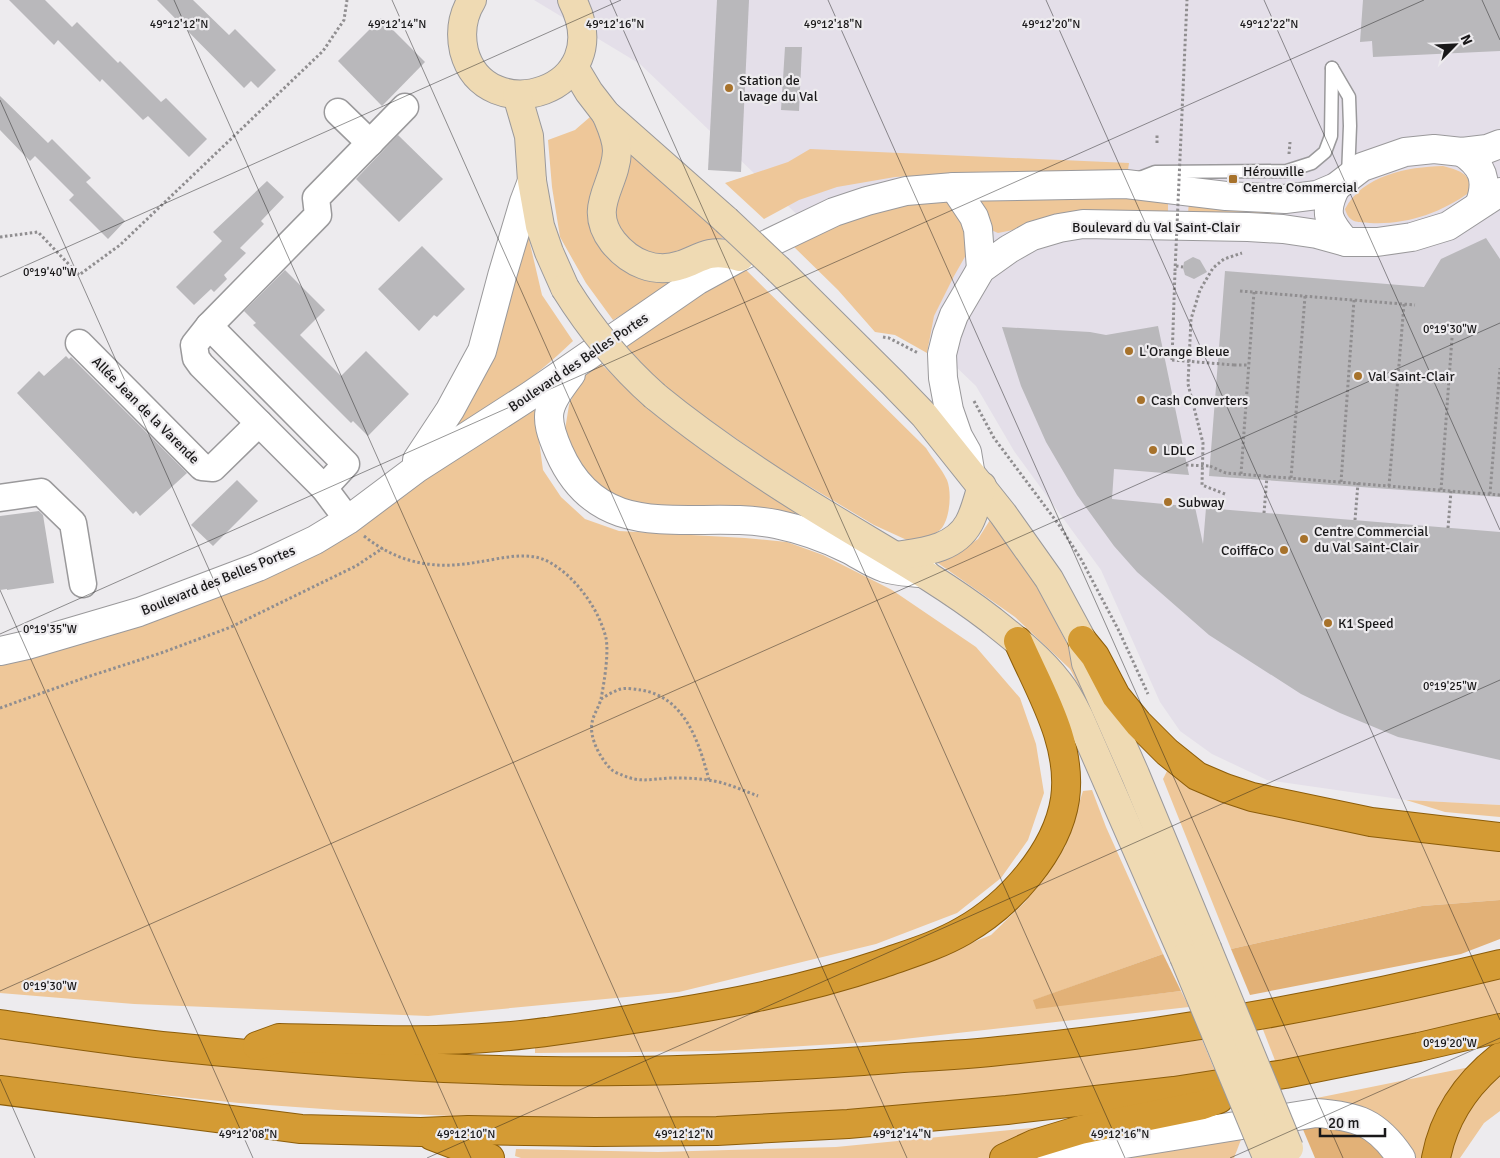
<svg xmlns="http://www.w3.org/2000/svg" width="1500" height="1158" viewBox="0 0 1500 1158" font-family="Signika,sans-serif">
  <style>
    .built { fill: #e4dfe9 }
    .green { fill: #eec799 }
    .forest { fill: #e2b177 }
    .building { fill: #b9b8bb }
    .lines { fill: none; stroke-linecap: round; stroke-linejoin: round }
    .service-casing { stroke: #9a999b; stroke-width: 15 }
    .minor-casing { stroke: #9a999b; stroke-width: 29 }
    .tertiary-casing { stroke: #9a999b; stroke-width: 30 }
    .secondary-casing { stroke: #9a999b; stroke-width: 30 }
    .trunk-casing { stroke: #8c5d0a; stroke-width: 30 }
    .path { stroke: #908e90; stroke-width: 3; stroke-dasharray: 2.5 2.5; stroke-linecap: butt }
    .service { stroke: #fff; stroke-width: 12 }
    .minor { stroke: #fff; stroke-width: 26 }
    .tertiary { stroke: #fff; stroke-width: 28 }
    .secondary { stroke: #efdab3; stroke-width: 28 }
    .trunk { stroke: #d49b34; stroke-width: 28 }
    .secondary-bridge-casing { stroke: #9a999b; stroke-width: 30; stroke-linecap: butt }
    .path-bridge { stroke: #908e90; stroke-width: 3; stroke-dasharray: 2.5 2.5; stroke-linecap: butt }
    .secondary-bridge { stroke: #efdab3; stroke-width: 28 }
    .ticks { fill: none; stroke: #191819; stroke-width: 1; stroke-opacity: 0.45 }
    .poi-dot { fill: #a7722b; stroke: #edebee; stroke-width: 2 }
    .labels { text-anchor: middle; stroke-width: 4.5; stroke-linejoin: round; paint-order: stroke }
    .poi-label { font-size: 14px; fill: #191819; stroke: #edebee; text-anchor: start }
    .street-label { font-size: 14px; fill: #191819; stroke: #edebee }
    .ticks-label { font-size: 12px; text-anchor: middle; fill: #191819; stroke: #edebee; stroke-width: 4.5; stroke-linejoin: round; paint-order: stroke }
  </style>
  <rect width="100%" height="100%" fill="#edebee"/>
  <polygon class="built" points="534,0 1500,0 1500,805 1406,800 1267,780 1212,754 1180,731 1160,702 1101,570 1014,451 976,386 640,64"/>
  <g class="green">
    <polygon points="590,117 601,132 609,149 596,231 607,257 634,274 688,275 613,320 586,283 560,237 552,187 548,140 575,130"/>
    <polygon points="628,138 724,237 690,255 662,258 640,252 620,235 614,211"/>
    <polygon points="810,149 1129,163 1128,170 973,172 895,177 837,187 799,200 764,219 725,183 788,162"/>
    <path d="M1443,166C1457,170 1473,173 1470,192C1441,213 1406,225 1370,223C1357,222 1349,223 1345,209C1363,175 1407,167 1443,166Z"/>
    <polygon points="1121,192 1168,201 1168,214 1059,215 1031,221 1013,230 998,233 991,230 973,196"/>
    <polygon points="931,198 950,202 962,217 968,237 966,255 954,276 934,316 927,353 895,335 875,332 838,290 790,243 838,223"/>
    <polygon points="1189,202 1276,209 1275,214 1188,213"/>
    <path d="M527,231L542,295L573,341C532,381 485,411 437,443Z"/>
    <path d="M739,263L926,448C932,458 942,469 947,480C952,492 950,519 941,529C935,535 917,539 909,541L874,525L777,467L665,389L626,346L697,286Z"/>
    <polygon points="599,362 648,409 714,459 795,511 794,516 628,508 599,494 564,436 569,405 575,391 586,372"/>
    <polygon points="540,403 538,433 543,470 561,497 585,519 619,531 745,538 787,542 823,555 892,590 976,647 1020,698 1036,744 1044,793 1028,840 1001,878 957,913 876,944 679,992 428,1016 134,1004 0,993 0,665 171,612"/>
    <path d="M990,520C1004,540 1020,559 1032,579C1070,644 1100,713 1130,781L1124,785L1086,699L1070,669L1015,617L935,561L960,551L978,539Z"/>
    <polygon points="1168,769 1191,789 1256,812 1387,837 1500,849 1500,900 1422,906 1231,949 1163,779"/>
    <polygon points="1092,790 1106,827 1163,954 1034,1000 1036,1008 1181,991 1189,1007 886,1041 720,1051 535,1053 535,1044 672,1028 784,1004 909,968 991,935 1025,902 1065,847 1083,791"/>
    <polygon points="1406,800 1500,805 1500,817 1445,812"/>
    <polygon points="1500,978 1500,1015 1276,1063 1262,1027"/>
    <polygon points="0,1039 260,1067 451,1082 699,1083 906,1073 1202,1040 1215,1071 950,1106 798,1115 618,1119 490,1118 351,1111 239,1103 133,1092 0,1075"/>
    <polygon points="1470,1067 1428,1158 1411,1158 1292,1103"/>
    <polygon points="1500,1072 1500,1111 1484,1123 1460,1158 1447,1158 1461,1115"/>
    <polygon points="1042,1127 1040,1132 1019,1138 989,1158 521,1158 515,1156 516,1149 658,1152 836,1147"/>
    <polygon points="1242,1137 1234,1158 1117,1158"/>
  </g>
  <g class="forest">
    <polygon points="1500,900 1500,939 1461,954 1250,995 1231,949 1422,906"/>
    <polygon points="1163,954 1181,991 1036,1009 1033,1000"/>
    <polygon points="1299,1120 1366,1129 1395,1158 1315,1158"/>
  </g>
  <g class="building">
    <polygon points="9,0 45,0 72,27 77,22 118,63 120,61 161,102 166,98 207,139 189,157 148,116 143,120 102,79 100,82 58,40 54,45"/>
    <polygon points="157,0 193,0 229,35 235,29 276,70 258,88 251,81 244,88"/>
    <polygon points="717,0 749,0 741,172 708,170"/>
    <polygon points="1363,0 1500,0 1500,51 1373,57 1372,41 1360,42"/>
    <polygon points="381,18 425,62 382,106 338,61"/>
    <polygon points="785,47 802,47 799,111 781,110"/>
    <polygon points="0,96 48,143 52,139 91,178 86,182 125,221 108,239 69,200 74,195 35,156 30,161 0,130"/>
    <polygon points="398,135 443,179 399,222 356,179"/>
    <polygon points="267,181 284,197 261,221 264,224 240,248 246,253 224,275 227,279 214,292 211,289 194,305 176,287 222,241 213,232"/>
    <polygon points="1486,238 1500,259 1500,497 1209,476 1225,271 1424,287 1441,259"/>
    <polygon points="422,246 465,289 437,317 434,315 419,331 378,289"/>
    <polygon points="1193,257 1200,260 1207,272 1194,279 1185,275 1183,268 1184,262"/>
    <polygon points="285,270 325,310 300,335 341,376 366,351 409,394 368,436 353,421 351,423 253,325 256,323 244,311"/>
    <polygon points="1158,326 1189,475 1114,469 1112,499 1195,507 1203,544 1206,508 1500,532 1500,760 1398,737 1340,713 1301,694 1209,635 1137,572 1114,546 1077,495 1046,442 1021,386 1002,327 1090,332 1106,335"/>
    <polygon points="66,356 69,359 71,357 187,473 140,516 136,511 133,514 17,393 39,371 44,376"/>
    <polygon points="237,480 258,501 213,546 191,525"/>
    <polygon points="39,511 43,515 54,583 7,590 7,589 0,590 0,516"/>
  </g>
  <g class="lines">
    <defs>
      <g id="service">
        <polyline points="1332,68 1349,97 1350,126 1348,176"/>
        <polyline points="1137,179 1155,172 1287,171 1312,163 1325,152 1331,136 1332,68"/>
      </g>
      <g id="minor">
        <polyline points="338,112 370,143"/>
        <polyline points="209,326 346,464 324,488"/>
        <polyline points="79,343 202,467 213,468 259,423"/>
        <polyline points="0,498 41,492 73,523 83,584"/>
        <polyline points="348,520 324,488 201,365 196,358 194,345 209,326 318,215 316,198 405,107"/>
      </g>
      <g id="tertiary">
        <path d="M1462,152C1483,166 1488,180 1480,203"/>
        <polyline points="954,187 974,217 978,229 981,269"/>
        <path d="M1336,187C1323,213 1328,221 1346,242"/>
        <path d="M571,374C547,406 542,414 559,452C602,550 695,508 776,524C800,529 826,538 848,549C860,555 872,564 885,568C898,572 913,572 926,574"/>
        <polyline points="417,464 417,460 450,410 482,351 502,276 524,202 532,181"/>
        <polyline points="970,470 967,452 958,436 949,410 943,378 942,354 947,334 954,315 981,269 1009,249 1032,236 1059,228 1083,224 1248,227 1283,229 1317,234 1346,242 1377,242 1412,237 1448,226 1500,192"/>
        <polyline points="0,651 27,645 139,612 258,567 315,540 348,520 416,469 531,395 698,280 740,257 834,212 867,201 906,191 954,187 1126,184 1226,196 1285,199 1317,195 1336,187 1362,167 1405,152 1434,149 1462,152 1487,149 1500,144"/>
        <path d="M1051,1158L1093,1149L1316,1113C1357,1116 1377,1122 1401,1158"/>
      </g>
      <g id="secondary">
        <path d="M472,0C462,16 460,33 464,51C485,131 620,92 572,0"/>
        <polyline points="574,67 589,92 606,114 726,220"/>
        <polyline points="517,95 529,136 532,181 540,226 549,252 565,288"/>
        <path d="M606,114C611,126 617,138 617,151C616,186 586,207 613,242C630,263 655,274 681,265C691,262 700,256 710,254C720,252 730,254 740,257"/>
        <polyline points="779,270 893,383 924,415 1003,514 1049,579 1082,640 1086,663 1135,774 1207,948"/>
        <path d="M655,396C710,441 769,480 830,517C884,550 939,580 990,619C1014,638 1040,658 1059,683C1068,694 1074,707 1080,719L1184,957"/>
        <path d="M897,556C923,552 955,549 969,523C975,512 978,498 982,486"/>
      </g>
      <g id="trunk">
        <polyline points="1082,640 1095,656 1116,696 1138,723 1167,752 1197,776 1225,788 1252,797 1371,822 1500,837"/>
        <path d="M0,1024C58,1032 115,1041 173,1047C281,1058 390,1067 499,1070C620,1074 742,1069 863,1061C908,1057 954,1056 999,1051C1168,1035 1336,1004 1500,964"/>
        <path d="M257,1046L279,1038C351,1039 425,1043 498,1037C541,1034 584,1027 627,1020C713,1007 798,992 881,964C909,954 937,946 963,931C1009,905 1057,852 1065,799C1073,743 1039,690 1018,641"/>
        <polyline points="0,1090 301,1129 421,1132 468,1130 595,1132 717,1131 848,1124 1007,1110 1174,1091 1285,1074 1419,1047 1500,1028"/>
        <polyline points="432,1136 490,1158"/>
        <polyline points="1004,1158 1034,1144 1080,1130 1203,1105 1219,1099"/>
        <path d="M1436,1158C1444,1116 1467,1083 1500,1057"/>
      </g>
    </defs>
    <use href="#service" class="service-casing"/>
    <use href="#minor" class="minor-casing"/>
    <use href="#tertiary" class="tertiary-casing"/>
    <use href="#secondary" class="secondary-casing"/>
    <use href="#trunk" class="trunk-casing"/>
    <g class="path">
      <polyline points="1157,143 1157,135"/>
      <polyline points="1289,154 1290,142"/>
      <polyline points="0,237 38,232 79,275 120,245 323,51 344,20 347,0"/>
      <polyline points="1176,266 1183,267"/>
      <polyline points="1240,291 1415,305"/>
      <polyline points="883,337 889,338 918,353"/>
      <polyline points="1172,360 1175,271"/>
      <polyline points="1234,365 1249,365"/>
      <polyline points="974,401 994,438 1059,525 1081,559 1119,631 1148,694"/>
      <polyline points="1210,466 1226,473 1500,495"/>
      <polyline points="1241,474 1254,292"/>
      <polyline points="1291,478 1305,296"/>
      <polyline points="1341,482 1354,300"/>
      <polyline points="1389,486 1404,304"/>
      <polyline points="1441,490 1453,324"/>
      <polyline points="1225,494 1202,485 1203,443 1188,384 1191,319 1200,290 1213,268 1224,259 1242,253"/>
      <polyline points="1490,494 1500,368"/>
      <polyline points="1264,513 1267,476"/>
      <polyline points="1355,520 1358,483"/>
      <polyline points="1448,528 1451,491"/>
      <path d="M364,536C399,564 436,570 478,562C500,559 528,550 549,562C575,576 599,609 606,638C609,654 604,683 601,699C599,707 593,715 592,723C589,738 601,760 612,770C614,772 619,774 622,775C640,783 651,779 670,778C682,778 696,778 708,780C725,782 742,790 758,796"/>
      <path d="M601,699C606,696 612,692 618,690C624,687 634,689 641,690C685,697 699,742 709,780"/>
      <polyline points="0,708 84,678 161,653 231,627 356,566 383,548"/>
    </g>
    <use href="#service" class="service"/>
    <use href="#minor" class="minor"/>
    <use href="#tertiary" class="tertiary"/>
    <use href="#secondary" class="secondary"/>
    <use href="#trunk" class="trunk"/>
    <defs>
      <g id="secondary-bridge">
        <polyline points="726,220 779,270"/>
        <path d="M565,288C590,328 620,365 655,396"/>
        <polyline points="1207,948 1289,1148"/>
        <polyline points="1184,957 1267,1157"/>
      </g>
    </defs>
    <use href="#secondary-bridge" class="secondary-bridge-casing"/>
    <g class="path-bridge">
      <polyline points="1175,271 1187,0"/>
      <polyline points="1172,360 1234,365"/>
      <polyline points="1186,465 1210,466"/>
    </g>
    <use href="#secondary-bridge" class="secondary-bridge"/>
  </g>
  <path class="ticks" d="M174,0L689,1158M392,0L907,1158M610,0L1125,1158M828,0L1343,1158M1046,0L1500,1020M1264,0L1500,530M1482,0L1500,40M0,100L471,1158M0,277L621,0M0,590L253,1158M0,634L1424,0M0,991L1500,323M0,1079L35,1158M427,1158L1500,680M1230,1158L1500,1038"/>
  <g class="poi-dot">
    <circle cx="729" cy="88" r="5"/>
    <rect x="1228" y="174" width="10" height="10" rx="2.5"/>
    <circle cx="1129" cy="351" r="5"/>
    <circle cx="1358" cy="376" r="5"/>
    <circle cx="1141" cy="400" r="5"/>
    <circle cx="1153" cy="450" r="5"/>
    <circle cx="1168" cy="502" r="5"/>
    <circle cx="1304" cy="539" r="5"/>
    <circle cx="1284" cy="550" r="5"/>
    <circle cx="1328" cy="623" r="5"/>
  </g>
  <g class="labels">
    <g class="poi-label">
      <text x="739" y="85">Station de<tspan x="739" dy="16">lavage du Val</tspan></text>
      <text x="1243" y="176">Hérouville<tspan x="1243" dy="16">Centre Commercial</tspan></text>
      <text x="1139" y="356">L'Orange Bleue</text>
      <text x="1368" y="381">Val Saint-Clair</text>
      <text x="1151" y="405">Cash Converters</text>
      <text x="1163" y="455">LDLC</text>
      <text x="1178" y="507">Subway</text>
      <text x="1314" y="536">Centre Commercial<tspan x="1314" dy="16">du Val Saint-Clair</tspan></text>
      <text x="1274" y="555" text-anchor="end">Coiff&amp;Co</text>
      <text x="1338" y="628">K1 Speed</text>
    </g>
    <g class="street-label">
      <text x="1156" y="232">Boulevard du Val Saint-Clair</text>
      <text transform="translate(578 362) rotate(-34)" y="5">Boulevard des Belles Portes</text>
      <text transform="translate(146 410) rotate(45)" y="5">Allée Jean de la Varende</text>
      <text transform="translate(218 580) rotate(-22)" y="5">Boulevard des Belles Portes</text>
    </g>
  </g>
  <g class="ticks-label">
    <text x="179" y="28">49°12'12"N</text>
    <text x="1051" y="28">49°12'20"N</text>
    <text x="1269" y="28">49°12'22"N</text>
    <text x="397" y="28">49°12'14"N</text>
    <text x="615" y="28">49°12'16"N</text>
    <text x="833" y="28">49°12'18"N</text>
    <text x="50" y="276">0°19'40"W</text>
    <text x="1450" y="333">0°19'30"W</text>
    <text x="50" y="633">0°19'35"W</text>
    <text x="1450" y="690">0°19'25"W</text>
    <text x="50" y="990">0°19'30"W</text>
    <text x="1450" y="1047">0°19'20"W</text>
    <text x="248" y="1138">49°12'08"N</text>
    <text x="466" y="1138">49°12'10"N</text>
    <text x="684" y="1138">49°12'12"N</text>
    <text x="902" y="1138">49°12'14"N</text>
    <text x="1120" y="1138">49°12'16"N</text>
  </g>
  <g transform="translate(1455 45) rotate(66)" stroke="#edebee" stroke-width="4" paint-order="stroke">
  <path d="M0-4L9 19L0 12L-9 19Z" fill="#191819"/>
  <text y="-8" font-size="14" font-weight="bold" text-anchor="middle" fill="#191819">N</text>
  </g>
  <path d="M1320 1128v8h65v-8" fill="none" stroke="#191819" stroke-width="2.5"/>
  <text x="1328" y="1128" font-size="15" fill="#191819" stroke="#edebee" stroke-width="4" paint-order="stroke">20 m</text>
</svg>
